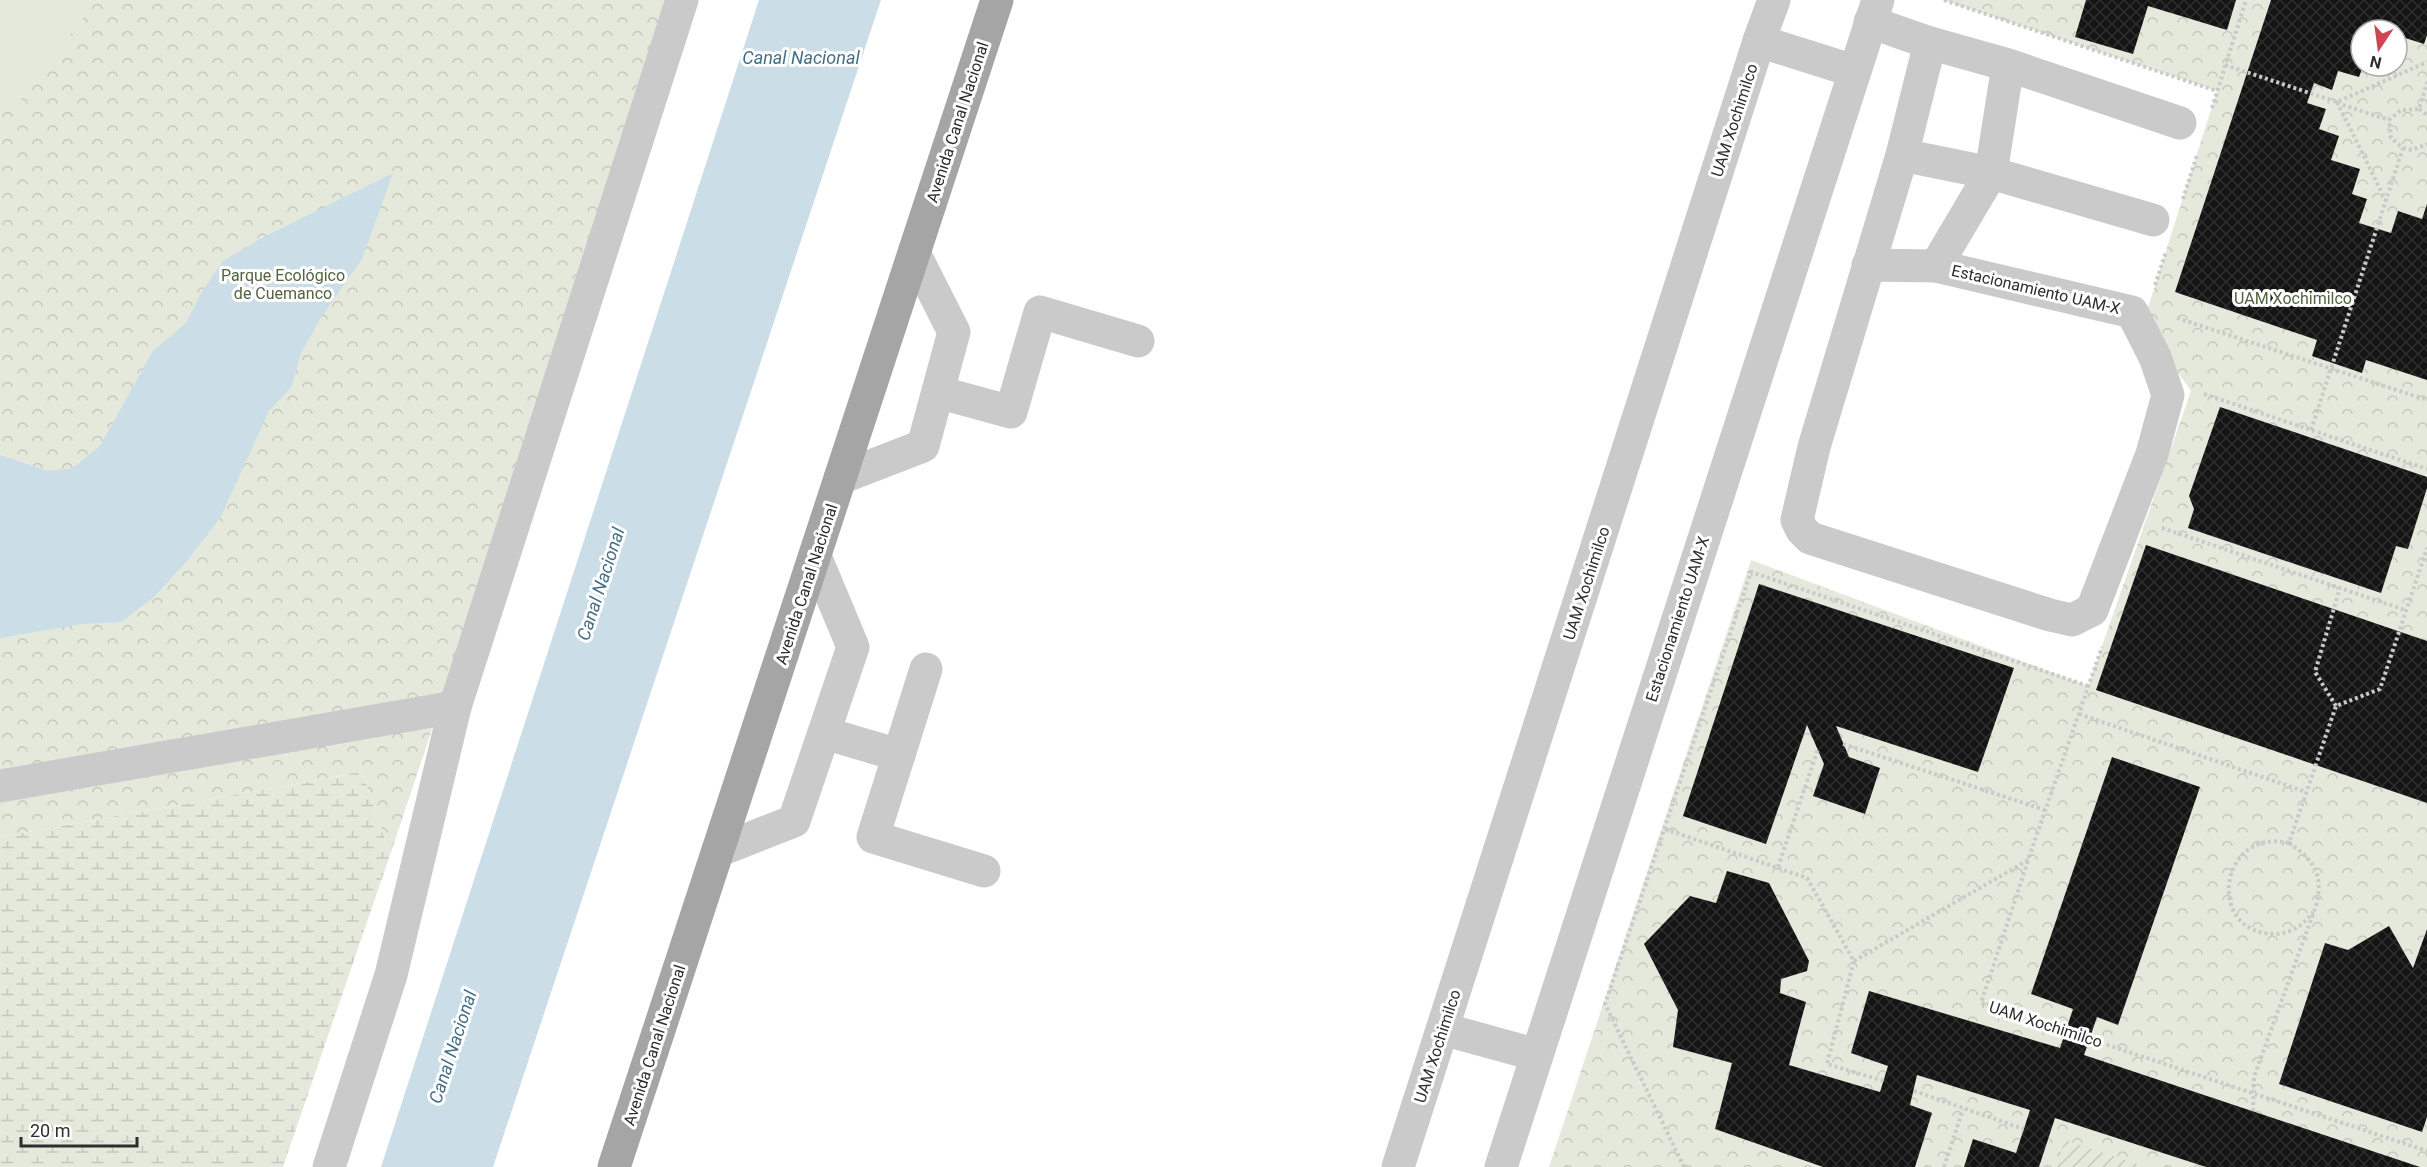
<svg xmlns="http://www.w3.org/2000/svg" width="2427" height="1167" viewBox="0 0 2427 1167" font-family="Roboto,sans-serif">
  <style>
    .forest { fill: url(#forest-crowns); fill-rule: evenodd }
    .wetland { fill: url(#wetland-marsh) }
    .garden { fill: url(#garden-furrows) }
    .pitch { fill: #e4e9dc }
    .water { fill: #cbdde6 }
    .building { fill: url(#building-cross-hatch) }
    .lines { fill: none; stroke-linecap: round; stroke-linejoin: round }
    .path { stroke: #cacaca; stroke-width: 4; stroke-dasharray: 3 3; stroke-linecap: butt }
    .minor { stroke: #cacaca; stroke-width: 33 }
    .major { stroke: #a5a5a5; stroke-width: 33 }
    .labels { text-anchor: middle; stroke-width: 6; stroke-linejoin: round; paint-order: stroke }
    .street-label { font-size: 16px; fill: #2d2d2d; stroke: #fff }
    .park-label { font-size: 16px; fill: #526340; stroke: #fff }
    .water-label { font-size: 18px; font-style: italic; fill: #466f85; stroke: #fff }
  </style>
  <defs>
    <pattern id="forest-crowns" width="20" height="18" patternUnits="userSpaceOnUse" patternTransform="scale(1.5)"><rect width="20" height="18" fill="#e4e9dc"/><path d="M2 6a3 3 0 1 1 6 0M12 15a3 3 0 1 1 6 0" fill="none" stroke="#c4c8bd"/></pattern>
    <pattern id="wetland-marsh" width="20" height="14" patternUnits="userSpaceOnUse" patternTransform="scale(1.5)"><rect width="20" height="14" fill="#e4e9dc"/><path d="M1 5h8M5 5V1M11 12h8M15 12V8" fill="none" stroke="#c4c8bd"/></pattern>
    <pattern id="garden-furrows" width="10" height="10" patternUnits="userSpaceOnUse" patternTransform="scale(1.5)"><rect width="10" height="10" fill="#e4e9dc"/><path d="M-1 1l2-2M0 10L10 0M9 11l2-2" fill="none" stroke="#c4c8bd"/></pattern>
    <pattern id="building-cross-hatch" width="8" height="8" patternUnits="userSpaceOnUse" patternTransform="scale(1.5)"><rect width="8" height="8" fill="#141414"/><path d="M0 0l8 8M0 8l8-8" fill="none" stroke="#2e2e2e"/></pattern>
  </defs>
  <rect width="100%" height="100%" fill="#fff"/>
  <g class="forest">
    <polygon points="0,0 677,0 390,855 362,772 0,837"/>
    <path d="M1943,0H2427V928L2413,968L2389,927L2348,950L2325,943L2279,1084L2422,1131L2427,1117V1167H1549L1751,560L2088,686L2191,391L2143,323L2217,91ZM2361,30H2397V66H2361Z"/>
  </g>
  <polygon class="wetland" points="362,772 390,855 283,1167 0,1167 0,837"/>
  <polygon class="garden" points="2065,1140 2146,1167 2056,1167"/>
  <polygon class="pitch" points="0,0 97,0 14,109 0,99"/>
  <g class="water">
    <polygon points="759,0 881,0 493,1167 381,1167"/>
    <polygon points="393,173 362,259 320,319 301,353 292,386 269,411 220,518 186,562 155,596 121,622 82,624 0,638 0,455 48,471 73,468 100,446 153,351 186,323 203,290 223,261 264,237"/>
  </g>
  <g class="building">
    <polygon points="2086,0 2236,0 2227,30 2148,6 2133,54 2075,37"/>
    <polygon points="2271,0 2427,0 2427,35 2424,44 2399,36 2397,40 2397,30 2361,30 2363,66 2359,77 2338,71 2332,90 2314,83 2307,103 2326,109 2319,129 2339,136 2331,160 2360,169 2352,194 2367,199 2359,223 2391,233 2398,211 2422,219 2427,204 2427,380 2366,360 2362,373 2312,356 2317,340 2175,292"/>
    <polygon points="2220,407 2427,477 2427,488 2408,549 2396,546 2381,593 2188,528 2194,509 2189,496"/>
    <polygon points="2146,545 2427,641 2427,803 2096,690"/>
    <polygon points="1759,584 2014,668 1978,772 1836,726 1849,757 1880,768 1865,814 1813,796 1824,764 1807,725 1766,844 1683,816"/>
    <polygon points="2112,757 2200,787 2118,1025 2097,1017 2084,1055 2420,1167 2206,1167 2055,1118 2039,1167 1964,1167 1973,1139 2016,1153 2030,1110 1917,1075 1910,1105 1932,1113 1915,1167 1823,1167 1715,1129 1732,1063 1673,1047 1678,1010 1644,944 1690,896 1716,903 1727,871 1769,883 1809,961 1807,971 1781,979 1780,993 1806,1002 1789,1065 1880,1092 1888,1066 1851,1053 1869,991 2060,1048 2073,1009 2031,994"/>
    <polygon points="2389,926 2413,968 2427,929 2427,1117 2422,1132 2279,1084 2325,943 2348,950"/>
  </g>
  <g class="lines">
    <g class="path">
      <polyline points="1944,0 2217,91"/>
      <polyline points="2225,65 2337,102 2427,62"/>
      <polyline points="2337,102 2386,201"/>
      <polyline points="2337,103 2389,120"/>
      <polyline points="2212,108 2246,0"/>
      <polyline points="2419,109 2427,115"/>
      <polyline points="2403,148 2412,150 2427,144"/>
      <polyline points="2183,199 2197,155"/>
      <polyline points="2155,285 2166,252"/>
      <polyline points="2177,318 2427,400"/>
      <polyline points="2204,394 2427,469"/>
      <polyline points="2311,430 2403,148 2391,138 2389,120 2401,110 2419,109 2427,82"/>
      <polyline points="2162,528 2405,610"/>
      <polyline points="2336,706 2315,672 2340,588"/>
      <polyline points="2079,714 2306,792"/>
      <polyline points="1843,744 2045,810"/>
      <polyline points="1665,829 1807,878 1854,961 1827,1064 1884,1081"/>
      <path d="M2289,843C2219,827 2205,933 2274,934C2290,934 2304,925 2313,912"/>
      <polyline points="2028,861 1981,1003 2427,1151"/>
      <polyline points="1778,867 1818,749"/>
      <polyline points="1854,961 2028,860 2102,647"/>
      <polyline points="1914,1091 2024,1129"/>
      <path d="M2253,1111L2254,1077L2316,906C2324,875 2315,861 2289,843L2336,706L2380,689L2427,548"/>
      <polyline points="1684,1167 1605,1004 1751,572 2088,686"/>
      <polyline points="1944,1167 1963,1109"/>
    </g>
    <g class="minor">
      <polyline points="1870,22 1930,43 2008,65 2180,123"/>
      <polyline points="1759,41 1854,71"/>
      <polyline points="1902,155 1991,173 2153,220"/>
      <polyline points="1868,265 1936,266 2132,312 2155,357 2168,395 2152,454 2092,610 2072,620 2050,615 1810,538 1802,530 1797,520 1814,447 1902,155 1930,43"/>
      <polyline points="1936,266 1991,173 2008,65"/>
      <polyline points="938,392 1011,412 1040,312 1138,341"/>
      <polyline points="840,478 923,446 954,332 914,253"/>
      <polyline points="926,669 873,837 984,871"/>
      <polyline points="824,733 899,755"/>
      <polyline points="0,786 455,707 682,0"/>
      <polyline points="718,851 794,821 853,647 815,556"/>
      <polyline points="1443,1029 1537,1055"/>
      <polyline points="329,1167 391,975 455,707"/>
      <polyline points="1398,1167 1759,41 1774,0"/>
      <polyline points="1501,1167 1878,0"/>
    </g>
    <polyline class="major" points="614,1167 997,0"/>
  </g>
  <g class="labels">
    <g class="street-label">
      <text transform="translate(1734 120) rotate(-72)" y="6">UAM Xochimilco</text>
      <text transform="translate(957 122) rotate(-72)" y="6">Avenida Canal Nacional</text>
      <text transform="translate(2036 289) rotate(13)" y="6">Estacionamiento UAM-X</text>
      <text transform="translate(1586 583) rotate(-72)" y="6">UAM Xochimilco</text>
      <text transform="translate(806 584) rotate(-72)" y="6">Avenida Canal Nacional</text>
      <text transform="translate(1677 619) rotate(-72)" y="6">Estacionamiento UAM-X</text>
      <text transform="translate(2046 1024) rotate(18)" y="6">UAM Xochimilco</text>
      <text transform="translate(654 1045) rotate(-72)" y="6">Avenida Canal Nacional</text>
      <text transform="translate(1437 1046) rotate(-72)" y="6">UAM Xochimilco</text>
    </g>
    <g class="park-label">
      <text x="283" y="281">Parque Ecológico<tspan x="283" dy="18">de Cuemanco</tspan></text>
      <text x="2293" y="304">UAM Xochimilco</text>
    </g>
    <g class="water-label">
      <text x="801" y="64">Canal Nacional</text>
      <text transform="translate(601 584) rotate(-72)" y="6">Canal Nacional</text>
      <text transform="translate(453 1047) rotate(-72)" y="6">Canal Nacional</text>
    </g>
  </g>
  <g transform="translate(2379 48) rotate(193)"><circle r="28" fill="#ffffff" stroke="#ababab" stroke-width="1.5"/>
  <path d="M0-4.5L10 22L0 15L-10 22Z" fill="#ce4554"/>
  <text y="-9" font-size="16" font-weight="bold" text-anchor="middle" fill="#2d2d2d">N</text>
  </g>
  <path d="M21 1137v9h116v-9" fill="none" stroke="#2d2d2d" stroke-width="3"/>
  <text x="30" y="1137" font-size="18" fill="#2d2d2d" stroke="#ffffff" stroke-width="4.5" paint-order="stroke">20 m</text>
</svg>
